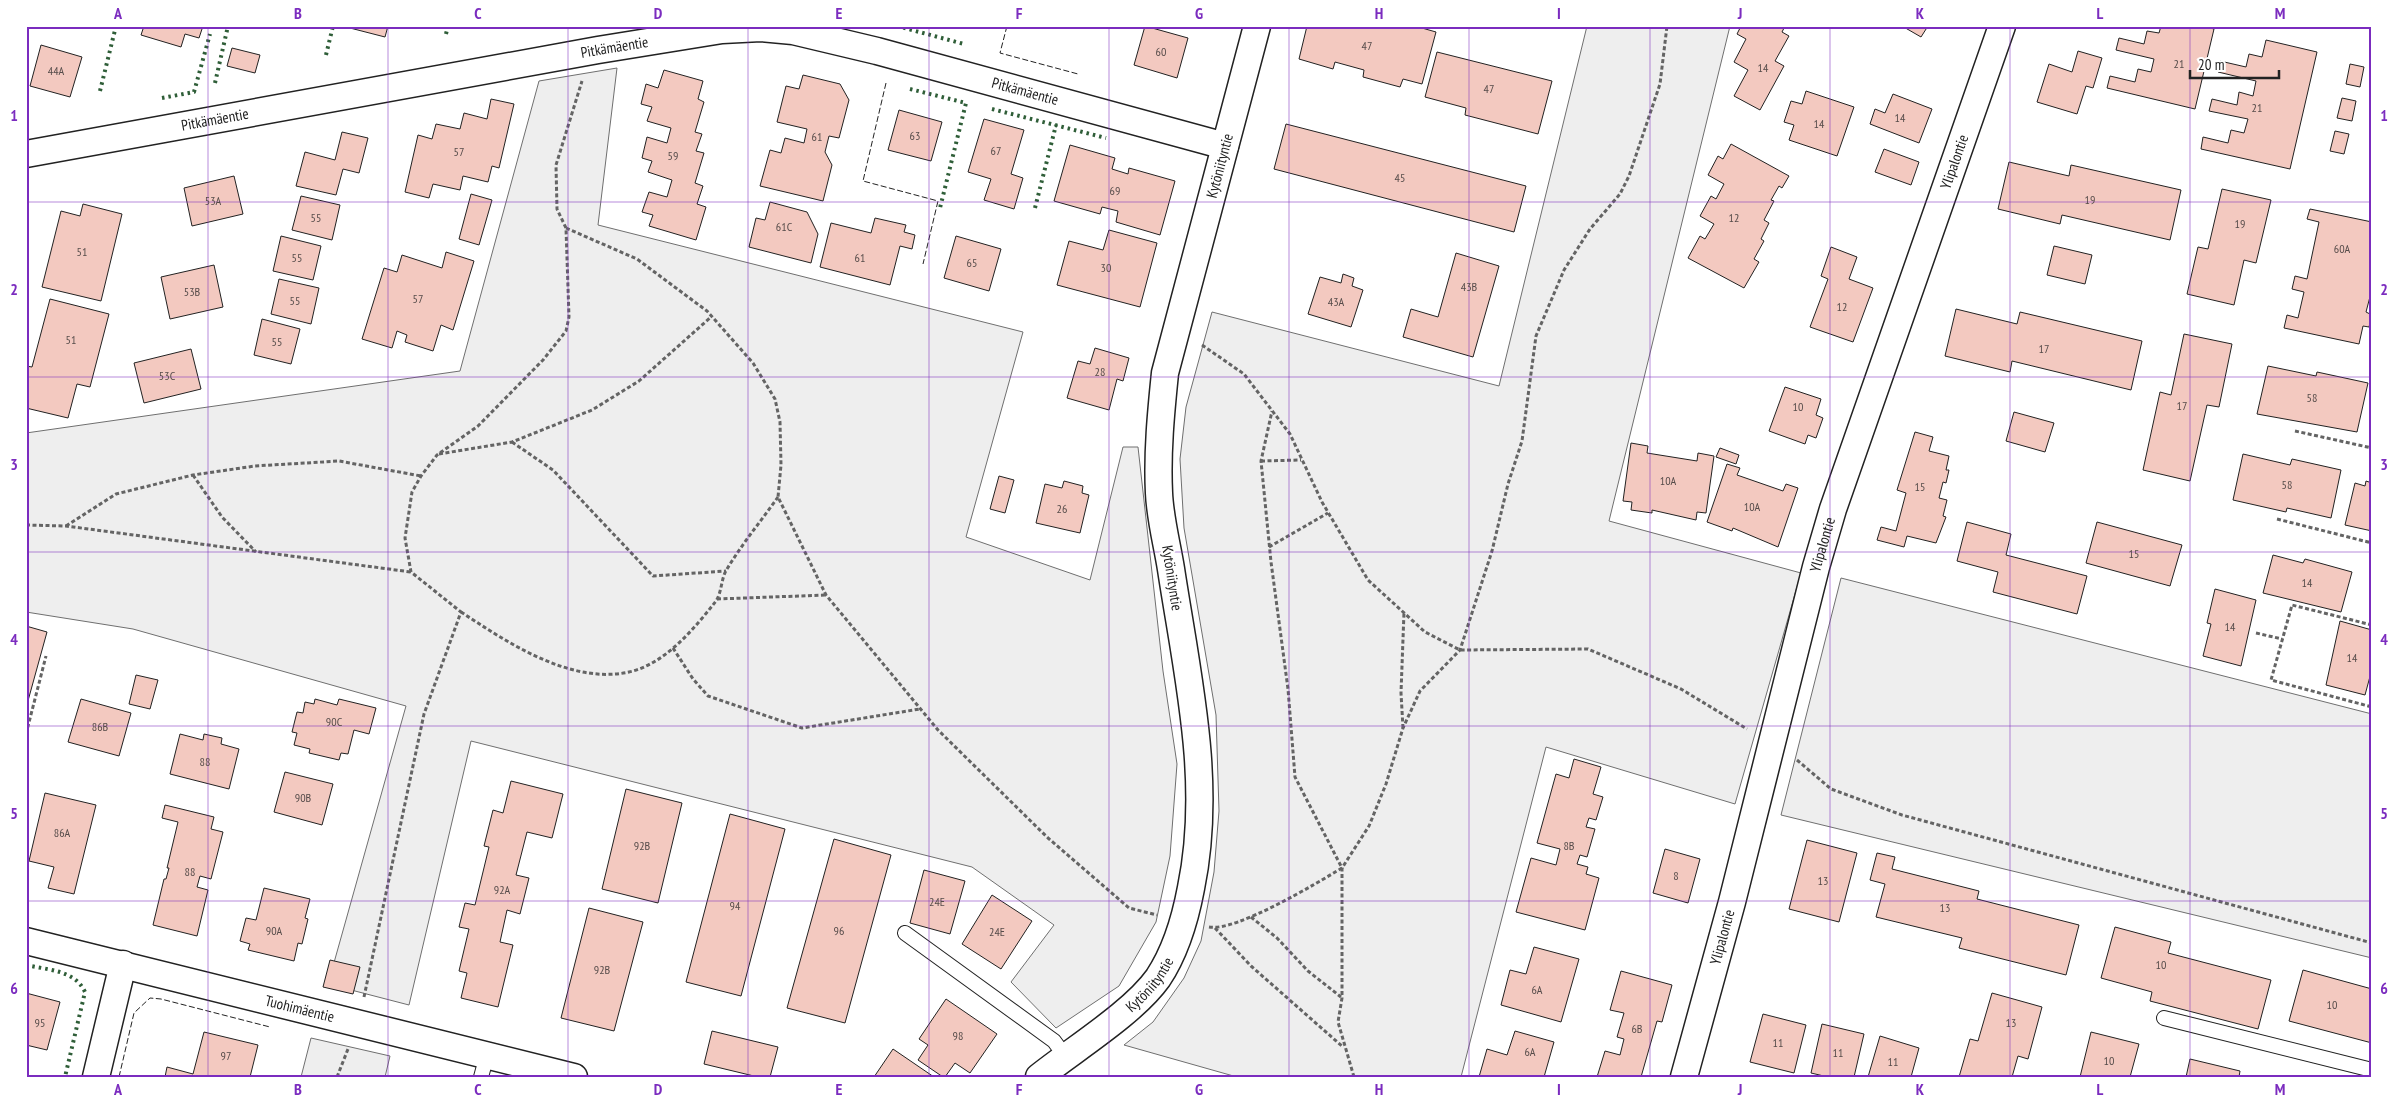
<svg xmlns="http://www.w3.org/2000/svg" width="2398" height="1103" viewBox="0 0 2398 1103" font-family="'PT Sans Narrow',sans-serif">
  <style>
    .green { fill: #eee; stroke: #6f6f6f }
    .building { fill: #f3c9c0; stroke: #222 }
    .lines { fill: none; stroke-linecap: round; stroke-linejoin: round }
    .service-casing { stroke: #222; stroke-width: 16 }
    .minor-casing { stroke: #222; stroke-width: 29 }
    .path { stroke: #646464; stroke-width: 3; stroke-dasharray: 4 2.5; stroke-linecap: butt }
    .service { stroke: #fff; stroke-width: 14 }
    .minor { stroke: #fff; stroke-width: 26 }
    .hedge { stroke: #2f5e38; stroke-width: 4; stroke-dasharray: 2.5 4; stroke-linecap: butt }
    .fence { stroke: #222; stroke-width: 1; stroke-dasharray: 6 2.5; stroke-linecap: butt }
    .grid { fill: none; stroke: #7b2cbf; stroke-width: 1; stroke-opacity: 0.55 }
    .labels { text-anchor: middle; stroke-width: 4; stroke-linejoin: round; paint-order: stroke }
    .number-label { font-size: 12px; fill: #564c4a }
    .street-label { font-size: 15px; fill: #222; stroke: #fff }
    .neatline { fill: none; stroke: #7b2cbf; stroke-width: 2 }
    .grid-label { font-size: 16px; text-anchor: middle; font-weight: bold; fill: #7b2cbf }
  </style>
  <rect width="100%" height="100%" fill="#fff"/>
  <g class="green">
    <polygon points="1587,26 1730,26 1609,521 1801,573 1735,804 1546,747 1461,1077 1237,1077 1124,1045 1153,1022 1184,978 1201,941 1214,872 1219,811 1216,715 1184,528 1180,459 1186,407 1212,312 1499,386"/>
    <polygon points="617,68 598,225 1023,332 966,537 1090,580 1123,447 1138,447 1163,671 1177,764 1170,856 1156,922 1119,986 1056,1028 1011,982 1054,925 972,867 471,741 409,1005 328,984 406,706 133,629 26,612 26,433 460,371 539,81"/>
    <polygon points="1841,578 2372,714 2372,958 1781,815"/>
    <polygon points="311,1038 390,1056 385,1077 301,1077"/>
  </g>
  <g class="building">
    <polygon points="144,26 203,26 199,38 185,34 181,47 141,35"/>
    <polygon points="351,26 388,26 385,37 350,28"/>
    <polygon points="1145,26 1188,38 1177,78 1134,65"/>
    <polygon points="1307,26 1415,26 1436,32 1422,84 1403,79 1400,87 1363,77 1364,70 1335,62 1333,69 1299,59"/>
    <polygon points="1741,26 1785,26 1782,32 1789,36 1775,61 1784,66 1760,110 1734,96 1748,70 1734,62 1746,39 1737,34"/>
    <polygon points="1902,26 1928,26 1921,37"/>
    <polygon points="2161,26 2203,26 2214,29 2195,109 2107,88 2110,76 2135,82 2138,69 2151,72 2154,59 2116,50 2119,38 2144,44 2147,31 2159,33"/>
    <polygon points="2266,40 2317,52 2290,169 2201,149 2203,137 2228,143 2231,130 2244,133 2248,119 2209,111 2212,99 2237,105 2239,92 2253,96 2256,81 2218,72 2220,61 2246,67 2249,54 2262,57"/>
    <polygon points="41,45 82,57 70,97 30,86"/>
    <polygon points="232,48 260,55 255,73 227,66"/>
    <polygon points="2078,51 2102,58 2093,88 2086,86 2077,114 2037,102 2049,64 2072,72"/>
    <polygon points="1437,52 1552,81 1538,134 1465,115 1466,108 1425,97"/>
    <polygon points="2350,64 2364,67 2360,87 2346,84"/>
    <polygon points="664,70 703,81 698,99 704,102 695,132 702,134 696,151 704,153 695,183 703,186 697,204 706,207 696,240 649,226 653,215 642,212 649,192 667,197 672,180 648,172 652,161 642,158 647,137 667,143 671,128 647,121 652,107 641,104 646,84 658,88"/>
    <polygon points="803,75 840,84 849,100 839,138 829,136 825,152 832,165 823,201 760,186 770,150 781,153 785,138 804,143 807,129 777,122 786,86 799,89"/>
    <polygon points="1806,91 1854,107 1837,156 1789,140 1794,125 1784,122 1791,101 1802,104"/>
    <polygon points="1893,94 1932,109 1919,143 1870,124 1875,109 1885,113"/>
    <polygon points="2342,98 2356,101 2352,121 2337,118"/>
    <polygon points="491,99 514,104 499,168 492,166 488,182 463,176 460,190 433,184 429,198 405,192 418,135 432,139 436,124 460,129 464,113 487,119"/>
    <polygon points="899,110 942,122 931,161 888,150"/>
    <polygon points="984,119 1024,130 1011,174 1023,178 1014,209 984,200 991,179 968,172"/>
    <polygon points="1286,124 1526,186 1514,232 1274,169"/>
    <polygon points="2335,131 2349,134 2344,154 2330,151"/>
    <polygon points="342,132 368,138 359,173 343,169 336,195 296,186 305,152 335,160"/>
    <polygon points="1731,144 1789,176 1782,188 1779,186 1771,200 1774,201 1764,220 1769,223 1761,239 1764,241 1754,259 1759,262 1744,288 1688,258 1700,236 1705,239 1714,224 1700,216 1711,196 1716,199 1724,184 1708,175 1718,156 1723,159"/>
    <polygon points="1070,145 1115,158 1112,169 1128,174 1129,168 1175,181 1160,235 1116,222 1118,211 1102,207 1100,214 1054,201"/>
    <polygon points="1884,149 1919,162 1911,185 1875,172"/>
    <polygon points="2009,162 2069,176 2071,165 2181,190 2170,240 2062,215 2060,224 1998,209"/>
    <polygon points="234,176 243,214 192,226 184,188"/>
    <polygon points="2222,189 2271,200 2256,263 2244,260 2234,305 2187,294 2198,247 2208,249"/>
    <polygon points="471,194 492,200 479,245 459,239"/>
    <polygon points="301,196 340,205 332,240 292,230"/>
    <polygon points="770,202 807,212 818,234 811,263 749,247 756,218 765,220"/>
    <polygon points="83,204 122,214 101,301 42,287 61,211 80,216"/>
    <polygon points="2310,209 2372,222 2372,289 2366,312 2372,315 2369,327 2363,326 2359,344 2284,328 2287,315 2298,318 2304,292 2292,289 2295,276 2307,279 2319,222 2307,219"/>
    <polygon points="875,218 906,225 904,232 915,235 912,249 900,246 890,285 820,267 831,223 871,233"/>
    <polygon points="1109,230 1157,243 1140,307 1057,285 1069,241 1103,250"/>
    <polygon points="281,236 321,246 313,280 273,271"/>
    <polygon points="956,236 1001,249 989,291 944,278"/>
    <polygon points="2054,246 2092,255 2085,284 2047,275"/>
    <polygon points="1831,247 1857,257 1849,279 1873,288 1853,342 1810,327 1828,279 1821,276"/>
    <polygon points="446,252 474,261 453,330 441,325 433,351 405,342 407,335 397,331 392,348 362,339 384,268 397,272 402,255 442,268"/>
    <polygon points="1456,253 1499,266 1473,357 1403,337 1411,309 1438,317"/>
    <polygon points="214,265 223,307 170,319 161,277"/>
    <polygon points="1343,274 1354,278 1352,286 1363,290 1351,327 1308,314 1320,277 1341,283"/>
    <polygon points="279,279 319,288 311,324 271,314"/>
    <polygon points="50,299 109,314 90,387 77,384 68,418 26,408 26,366 32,367"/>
    <polygon points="1956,309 2017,324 2020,312 2142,341 2131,390 2012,361 2010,372 1945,356"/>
    <polygon points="262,319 300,329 291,364 254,355"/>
    <polygon points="2184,334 2232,344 2219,407 2207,405 2190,481 2143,470 2160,392 2171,395"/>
    <polygon points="1095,348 1129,358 1123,381 1117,379 1109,410 1067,398 1078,361 1090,364"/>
    <polygon points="191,349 201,389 144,403 134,363"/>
    <polygon points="2268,366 2316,376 2317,372 2368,383 2357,432 2257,414"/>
    <polygon points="1785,387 1821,399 1816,415 1823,418 1816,438 1808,435 1805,444 1769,431"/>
    <polygon points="2014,412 2054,423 2045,452 2006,441"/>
    <polygon points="1915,432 1933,437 1929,451 1949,456 1946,470 1949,470 1946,483 1943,482 1939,498 1947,500 1943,516 1946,517 1936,543 1907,536 1904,547 1877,540 1881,527 1896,531 1906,493 1897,490"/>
    <polygon points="1631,443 1648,446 1647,453 1697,461 1698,453 1714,456 1706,513 1697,512 1696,520 1652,510 1652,513 1631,510 1632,502 1623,501"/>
    <polygon points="1720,448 1739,455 1736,464 1716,457"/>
    <polygon points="2243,454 2290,465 2292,459 2341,470 2331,518 2287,508 2286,512 2233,500"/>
    <polygon points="1727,464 1740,468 1737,475 1783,491 1786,484 1798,488 1778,547 1733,528 1732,531 1707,522"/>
    <polygon points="999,476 1014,480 1005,513 990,509"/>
    <polygon points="1064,481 1083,486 1082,493 1089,495 1080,533 1036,523 1045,484 1062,488"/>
    <polygon points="2366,481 2372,483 2372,531 2345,525 2355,483 2365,486"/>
    <polygon points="1967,522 2011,534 2006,555 2087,576 2077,614 1993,592 1998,572 1957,561"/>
    <polygon points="2097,522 2182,545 2170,586 2086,563"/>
    <polygon points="2273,555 2303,563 2305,559 2352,572 2341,612 2263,593"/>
    <polygon points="2215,589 2256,600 2241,666 2203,656 2211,624 2207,623"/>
    <polygon points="2340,621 2372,630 2372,669 2365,695 2326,685"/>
    <polygon points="26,626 47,632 26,708"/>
    <polygon points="136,675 158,680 150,709 129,704"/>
    <polygon points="81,699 131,713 119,756 68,742"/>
    <polygon points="315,699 337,705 339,699 376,708 369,734 354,730 348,754 341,753 339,760 309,753 310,749 294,745 297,733 292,732 297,712 303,713 305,702 314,704"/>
    <polygon points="180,734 203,740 204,734 222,738 221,744 239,749 229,789 170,774"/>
    <polygon points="1574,759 1601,767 1593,794 1603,797 1596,820 1589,818 1586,827 1595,829 1587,857 1580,855 1577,864 1588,867 1586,874 1599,878 1585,930 1516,912 1531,858 1556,865 1560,849 1537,843 1556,774 1569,778"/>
    <polygon points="285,772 333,784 322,825 274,812"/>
    <polygon points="511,781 563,794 552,838 527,832 516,875 529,878 520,914 507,910 500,942 513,945 498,1007 461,998 467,973 459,971 469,929 459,927 465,903 475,905 489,847 484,846 493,810 503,813"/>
    <polygon points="626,789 682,803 658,903 602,889"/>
    <polygon points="45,793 96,805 74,894 48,888 54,867 29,861"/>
    <polygon points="165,805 214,817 211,829 223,832 211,879 200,876 197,887 208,890 197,936 153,925 164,879 166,879 169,868 167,868 178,822 162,818"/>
    <polygon points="730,814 785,829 741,996 686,982"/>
    <polygon points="834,839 891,855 845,1023 787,1008"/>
    <polygon points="1807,840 1857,853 1839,922 1789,909"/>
    <polygon points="1665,849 1700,859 1688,903 1653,893"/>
    <polygon points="1877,853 1895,857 1892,869 1979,891 1977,899 2079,925 2066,975 1959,948 1962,938 1876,917 1885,884 1870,880"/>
    <polygon points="924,870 965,881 950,934 910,923"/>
    <polygon points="264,888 310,899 305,918 308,919 302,944 298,943 294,961 248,950 250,944 240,941 246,918 256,920"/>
    <polygon points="992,895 1032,921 1001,969 962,944"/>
    <polygon points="589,908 643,922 614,1031 561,1018"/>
    <polygon points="2115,927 2171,942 2168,953 2271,980 2258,1029 2150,1001 2152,992 2101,978"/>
    <polygon points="1534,947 1579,959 1561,1022 1501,1005 1510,970 1526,974"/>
    <polygon points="330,960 360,967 353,994 323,987"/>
    <polygon points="2303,970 2372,989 2372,1043 2289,1021"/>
    <polygon points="1621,971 1672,985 1662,1022 1657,1021 1641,1077 1597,1077 1605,1051 1620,1055 1624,1039 1617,1037 1624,1013 1610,1010"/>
    <polygon points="26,993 60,1002 47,1050 26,1045"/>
    <polygon points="1992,993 2042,1007 2028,1059 2018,1056 2012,1077 1959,1077 1970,1039 1978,1041"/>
    <polygon points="946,999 997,1034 970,1073 955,1063 945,1077 943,1077 918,1060 928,1045 919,1039"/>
    <polygon points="1763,1014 1806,1025 1794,1073 1750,1062"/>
    <polygon points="1822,1024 1864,1034 1854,1077 1828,1077 1811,1073"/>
    <polygon points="712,1031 778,1047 770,1077 758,1077 704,1064"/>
    <polygon points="1515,1031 1554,1042 1544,1077 1479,1077 1487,1049 1507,1055"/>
    <polygon points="204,1032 258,1045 250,1077 165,1077 167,1067 193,1074"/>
    <polygon points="2091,1032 2139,1044 2130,1077 2080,1077"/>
    <polygon points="1880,1036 1919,1048 1911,1077 1868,1077"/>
    <polygon points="893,1049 934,1077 874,1077"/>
    <polygon points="2190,1059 2240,1071 2239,1077 2186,1077"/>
  </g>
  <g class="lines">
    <defs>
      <g id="service">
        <polyline points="905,933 1054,1041 1065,1056"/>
        <polyline points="2164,1018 2372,1070"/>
        <polyline points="481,1077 487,1055"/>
      </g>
      <g id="minor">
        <path id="s1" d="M26,154L598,50L722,30L761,28L793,31L877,51L1225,146"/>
        <path id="s2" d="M26,941L574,1077"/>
        <polyline points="96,1077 123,964"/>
        <path id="s3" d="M1039,1077C1074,1049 1133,1013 1158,978C1176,951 1185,920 1191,888C1213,782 1187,674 1171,569C1167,544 1160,518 1159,493C1157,453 1161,412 1165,373L1257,26"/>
        <path id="s4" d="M1684,1077L1732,902L1816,567L1833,509L2002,26"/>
      </g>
    </defs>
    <use href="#service" class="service-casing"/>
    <use href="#minor" class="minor-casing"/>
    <g class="path">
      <polyline points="566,228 637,259 707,311 753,363 775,399 780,422 781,465 778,497 826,595 938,730 1048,838 1129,908 1157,915"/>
      <polyline points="1202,345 1244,374 1290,434 1322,502 1368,580 1425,632 1460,650 1588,649 1681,689 1747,729"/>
      <polyline points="2295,431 2372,448"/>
      <polyline points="512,442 553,470 653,576 726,571"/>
      <polyline points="439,454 512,442 592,410 639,381 711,317"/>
      <polyline points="1261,461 1301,460"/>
      <polyline points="193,475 222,517 256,552"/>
      <polyline points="2277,519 2372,543"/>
      <polyline points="26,525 66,526 411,572"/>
      <polyline points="66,526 116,494 193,475 255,466 339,461 421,476"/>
      <polyline points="1269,547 1328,513"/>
      <polyline points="717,599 826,595"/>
      <path d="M461,612C507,642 570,685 629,672C665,664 694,629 716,601C722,592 721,578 727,569C742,544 761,521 778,497"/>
      <polyline points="2372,625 2292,605 2271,680 2372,707"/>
      <polyline points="2256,633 2282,639"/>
      <polyline points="673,648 693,679 708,696 802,728 920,709"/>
      <polyline points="1403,728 1401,693 1404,612"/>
      <polyline points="26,734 46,656"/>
      <polyline points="1797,760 1831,789 1902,815 2372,943"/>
      <polyline points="1251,917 1277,938 1308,971 1341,997"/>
      <path d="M1209,927C1236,932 1317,883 1342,868L1295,777L1288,689L1271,562L1261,461L1272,411"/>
      <polyline points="1215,928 1251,966 1343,1047"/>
      <polyline points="364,997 424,714 461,612 411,572 405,538 412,492 421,476 437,455 478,426 543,360 566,331 569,317 566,228 557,209 556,165 582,81"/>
      <polyline points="337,1077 348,1049"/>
      <polyline points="1354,1077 1338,1022 1342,998 1342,868 1369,826 1386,784 1403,728 1420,691 1460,650 1492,551 1508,484 1522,441 1536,336 1564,270 1590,229 1620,194 1629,176 1660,84 1667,26"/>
    </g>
    <use href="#service" class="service"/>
    <use href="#minor" class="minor"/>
    <g class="hedge">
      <polyline points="897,26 964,44"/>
      <polyline points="446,34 448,26"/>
      <polyline points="326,55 333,26"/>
      <polyline points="215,83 228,26"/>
      <polyline points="910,89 966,103 940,208"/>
      <polyline points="100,91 116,26"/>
      <polyline points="162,98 194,92 210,34"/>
      <polyline points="992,109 1106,138"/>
      <polyline points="1035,208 1056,125"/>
      <path d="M26,965C48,970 75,970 85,992L65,1077"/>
    </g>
    <g class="fence">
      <polyline points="1007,26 1000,53 1078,74"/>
      <polyline points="886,83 863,181 938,201 923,264"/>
      <polyline points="119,1077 134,1013 150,998 161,999 270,1027"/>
    </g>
  </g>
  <path class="grid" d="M208,26V1077M388,26V1077M568,26V1077M748,26V1077M929,26V1077M1109,26V1077M1289,26V1077M1469,26V1077M1650,26V1077M1830,26V1077M2010,26V1077M2190,26V1077M26,202H2372M26,377H2372M26,552H2372M26,726H2372M26,901H2372"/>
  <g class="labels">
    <g class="number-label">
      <text x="1367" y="50">47</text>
      <text x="1161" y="56">60</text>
      <text x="2179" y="68">21</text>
      <text x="1763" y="72">14</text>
      <text x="56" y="75">44A</text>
      <text x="1489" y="93">47</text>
      <text x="2257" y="112">21</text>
      <text x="1900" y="122">14</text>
      <text x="1819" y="128">14</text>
      <text x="915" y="140">63</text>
      <text x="817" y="141">61</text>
      <text x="996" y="155">67</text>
      <text x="459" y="156">57</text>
      <text x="673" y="160">59</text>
      <text x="1400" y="182">45</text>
      <text x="1115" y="195">69</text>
      <text x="2090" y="204">19</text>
      <text x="213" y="205">53A</text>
      <text x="316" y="222">55</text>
      <text x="1734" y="222">12</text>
      <text x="2240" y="228">19</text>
      <text x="784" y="231">61C</text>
      <text x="2342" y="253">60A</text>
      <text x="82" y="256">51</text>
      <text x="297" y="262">55</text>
      <text x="860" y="262">61</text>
      <text x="972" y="267">65</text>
      <text x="1106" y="272">30</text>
      <text x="1469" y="291">43B</text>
      <text x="192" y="296">53B</text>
      <text x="418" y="303">57</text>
      <text x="295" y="305">55</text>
      <text x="1336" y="306">43A</text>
      <text x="1842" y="311">12</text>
      <text x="71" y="344">51</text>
      <text x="277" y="346">55</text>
      <text x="2044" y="353">17</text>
      <text x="1100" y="376">28</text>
      <text x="167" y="380">53C</text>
      <text x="2312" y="402">58</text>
      <text x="2182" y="410">17</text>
      <text x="1798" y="411">10</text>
      <text x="1668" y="485">10A</text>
      <text x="2287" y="489">58</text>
      <text x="1920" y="491">15</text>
      <text x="1752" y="511">10A</text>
      <text x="1062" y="513">26</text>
      <text x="2134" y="558">15</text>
      <text x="2307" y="587">14</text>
      <text x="2230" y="631">14</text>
      <text x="2352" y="662">14</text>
      <text x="334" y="726">90C</text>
      <text x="100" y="731">86B</text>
      <text x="205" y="766">88</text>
      <text x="303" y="802">90B</text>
      <text x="62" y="837">86A</text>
      <text x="642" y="850">92B</text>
      <text x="1569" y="850">8B</text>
      <text x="190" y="876">88</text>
      <text x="1676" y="880">8</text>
      <text x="1823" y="885">13</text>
      <text x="502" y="894">92A</text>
      <text x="937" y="906">24E</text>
      <text x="735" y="910">94</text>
      <text x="1945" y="912">13</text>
      <text x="274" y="935">90A</text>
      <text x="839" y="935">96</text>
      <text x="997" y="936">24E</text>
      <text x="2161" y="969">10</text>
      <text x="602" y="974">92B</text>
      <text x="1537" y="994">6A</text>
      <text x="2332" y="1009">10</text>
      <text x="40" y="1027">95</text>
      <text x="2011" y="1027">13</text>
      <text x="1637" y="1033">6B</text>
      <text x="958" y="1040">98</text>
      <text x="1778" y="1047">11</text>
      <text x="1530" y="1056">6A</text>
      <text x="1838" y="1057">11</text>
      <text x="226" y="1060">97</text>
      <text x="2109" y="1065">10</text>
      <text x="1893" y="1066">11</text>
    </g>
    <g class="street-label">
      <text dy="5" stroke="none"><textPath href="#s1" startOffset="598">Pitkämäentie</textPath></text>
      <text dy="5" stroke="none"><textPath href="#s1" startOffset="1018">Pitkämäentie</textPath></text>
      <text dy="5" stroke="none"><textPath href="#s1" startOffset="192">Pitkämäentie</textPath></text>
      <text dy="5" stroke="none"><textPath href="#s4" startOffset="955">Ylipalontie</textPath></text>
      <text dy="5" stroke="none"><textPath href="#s3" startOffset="985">Kytöniityntie</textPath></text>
      <text dy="5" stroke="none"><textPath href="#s4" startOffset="550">Ylipalontie</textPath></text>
      <text transform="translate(1172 578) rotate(81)" y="5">Kytöniityntie</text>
      <text dy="5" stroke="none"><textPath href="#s4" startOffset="145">Ylipalontie</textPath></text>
      <text dy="5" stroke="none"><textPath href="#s3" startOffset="145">Kytöniityntie</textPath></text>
      <text dy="5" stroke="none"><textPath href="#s2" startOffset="282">Tuohimäentie</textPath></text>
    </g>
  </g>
  <rect width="2398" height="1103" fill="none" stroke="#ffffff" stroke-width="55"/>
  <path d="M2190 70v8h89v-8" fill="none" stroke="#222222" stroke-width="2.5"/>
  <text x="2198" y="70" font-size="15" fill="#222222" stroke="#ffffff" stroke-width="4" paint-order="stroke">20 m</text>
  <rect x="28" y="28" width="2342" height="1048" class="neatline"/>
  <g class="grid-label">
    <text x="118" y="19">A</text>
    <text x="298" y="19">B</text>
    <text x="478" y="19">C</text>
    <text x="658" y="19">D</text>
    <text x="839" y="19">E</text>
    <text x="1019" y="19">F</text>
    <text x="1199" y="19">G</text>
    <text x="1379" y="19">H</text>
    <text x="1559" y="19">I</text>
    <text x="1740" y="19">J</text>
    <text x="1920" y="19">K</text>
    <text x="2100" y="19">L</text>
    <text x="2280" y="19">M</text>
    <text x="14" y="121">1</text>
    <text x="2384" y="121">1</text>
    <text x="14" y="295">2</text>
    <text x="2384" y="295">2</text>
    <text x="14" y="470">3</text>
    <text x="2384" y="470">3</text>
    <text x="14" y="645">4</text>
    <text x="2384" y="645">4</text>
    <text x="14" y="819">5</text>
    <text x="2384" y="819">5</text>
    <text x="14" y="994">6</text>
    <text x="2384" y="994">6</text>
    <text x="118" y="1095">A</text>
    <text x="298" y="1095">B</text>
    <text x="478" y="1095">C</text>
    <text x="658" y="1095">D</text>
    <text x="839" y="1095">E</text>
    <text x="1019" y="1095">F</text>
    <text x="1199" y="1095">G</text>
    <text x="1379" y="1095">H</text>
    <text x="1559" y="1095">I</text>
    <text x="1740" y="1095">J</text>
    <text x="1920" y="1095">K</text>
    <text x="2100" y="1095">L</text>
    <text x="2280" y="1095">M</text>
  </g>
</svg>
